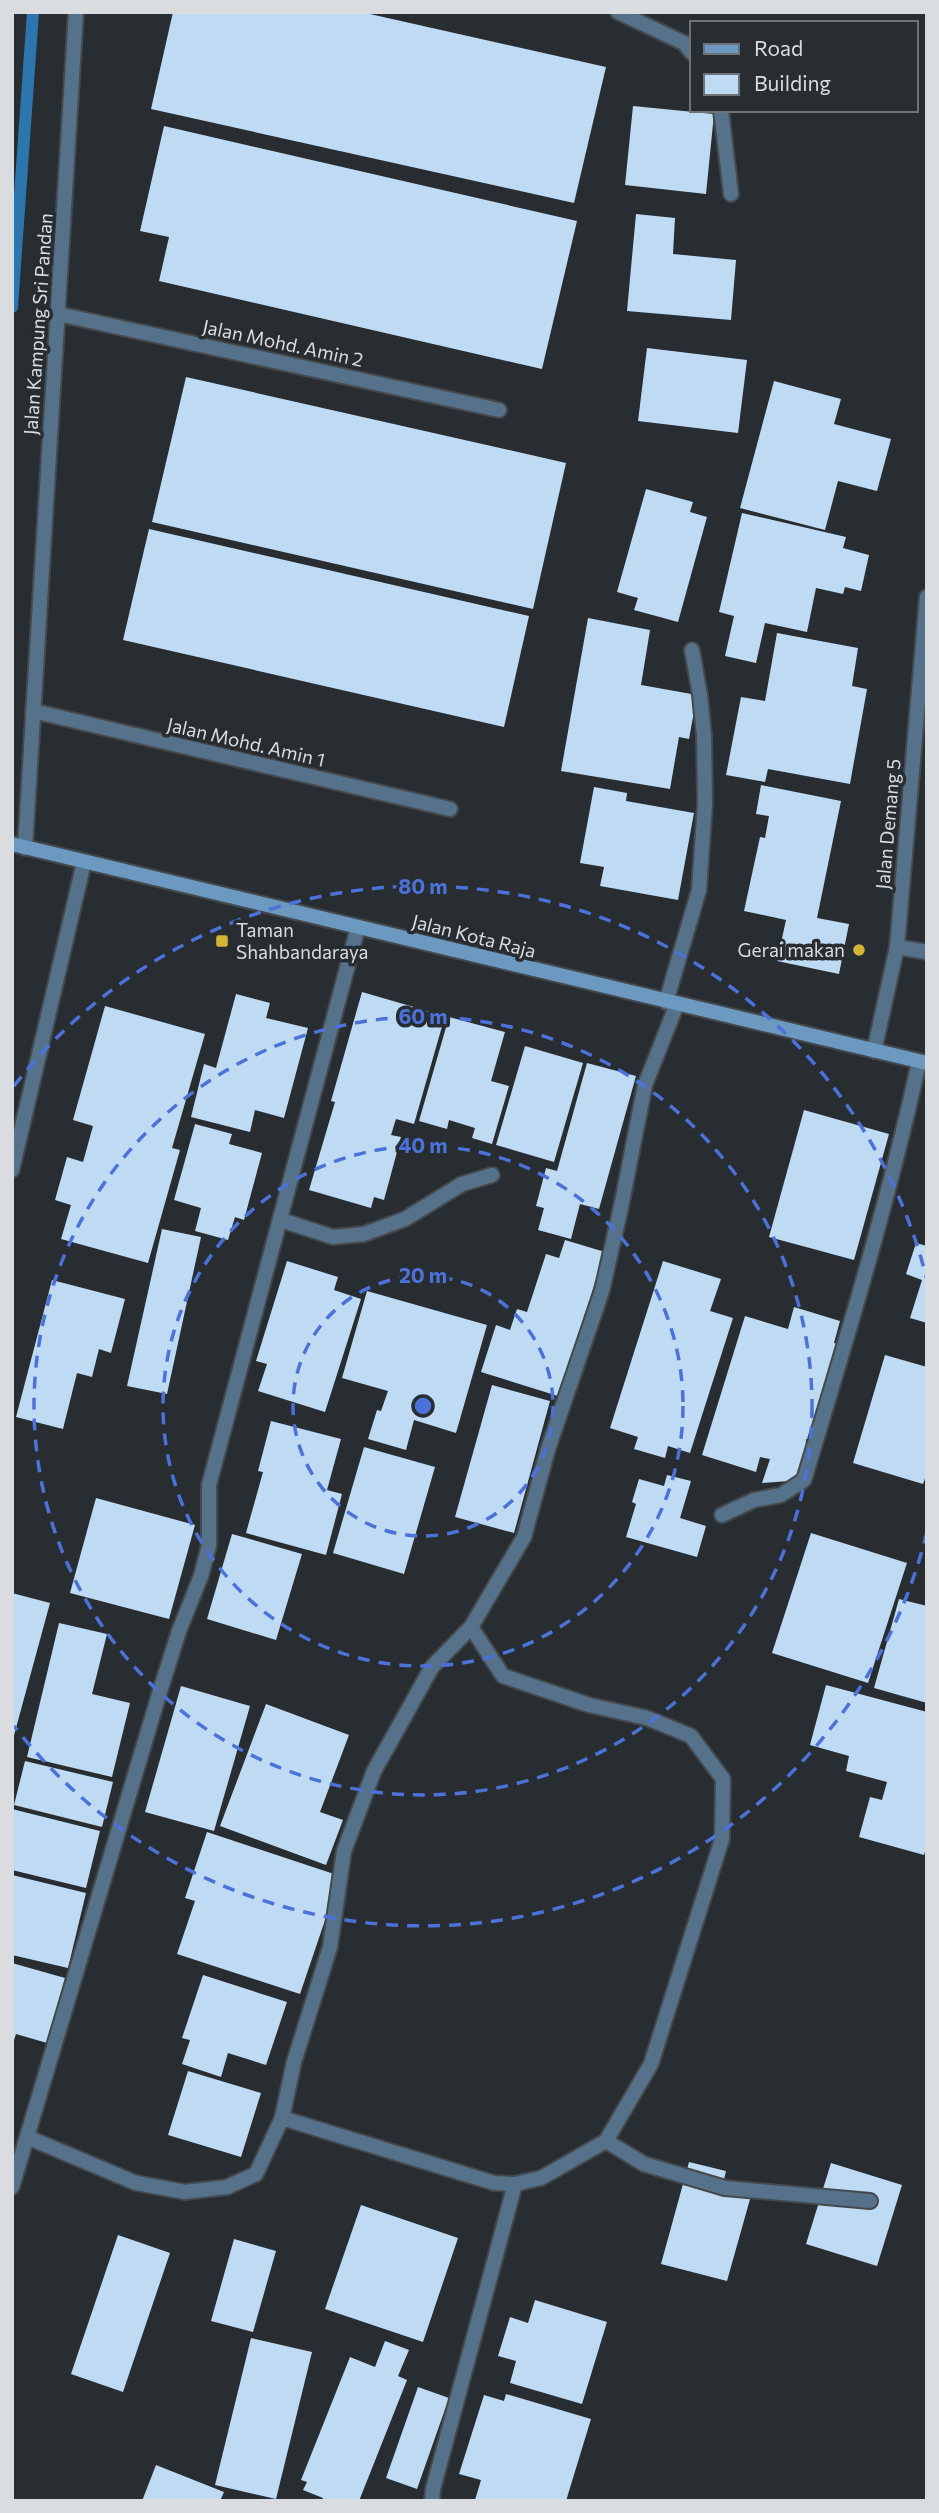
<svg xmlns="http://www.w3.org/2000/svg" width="939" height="2513" viewBox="0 0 939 2513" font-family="Commissioner,sans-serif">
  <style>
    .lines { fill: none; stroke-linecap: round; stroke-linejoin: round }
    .stream { stroke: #2d76ad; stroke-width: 12 }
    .building { fill: #bfdaf3 }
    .lane-casing { stroke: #44494d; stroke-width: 18 }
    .street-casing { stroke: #44494d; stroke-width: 18 }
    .secondary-casing { stroke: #44494d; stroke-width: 18 }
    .lane { stroke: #55728a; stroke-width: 14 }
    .street { stroke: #55728a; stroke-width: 14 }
    .secondary { stroke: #6b99bf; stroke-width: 14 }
    .ring { fill: none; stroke: #4c72da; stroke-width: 3.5; stroke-dasharray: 12 9 }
    .poi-dot { fill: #d4b635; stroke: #272d31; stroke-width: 2.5 }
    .labels { text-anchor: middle; stroke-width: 7; stroke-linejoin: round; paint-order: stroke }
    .street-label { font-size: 19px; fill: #dadde0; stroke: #272d31 }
    .poi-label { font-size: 19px; fill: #dadde0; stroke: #272d31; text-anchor: start }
    .centre { fill: #4c72da; stroke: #272d31; stroke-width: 3.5 }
    .ring-label { font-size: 21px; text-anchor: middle; font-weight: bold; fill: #4c72da; stroke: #272d31; stroke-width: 7; stroke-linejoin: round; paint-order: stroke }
  </style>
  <rect width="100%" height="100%" fill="#272d31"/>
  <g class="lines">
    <polyline class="stream" points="12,307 33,12"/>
  </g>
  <g class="building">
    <polygon points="173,12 361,12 606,67 574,203 151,109"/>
    <polygon points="633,106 714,114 706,194 625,185"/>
    <polygon points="164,126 577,221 542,369 159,281 169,237 140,231"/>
    <polygon points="636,214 675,218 673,254 736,260 731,320 627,311"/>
    <polygon points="647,348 747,360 738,433 638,421"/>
    <polygon points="186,377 566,463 533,609 152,522"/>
    <polygon points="774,381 841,399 834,424 891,439 877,491 838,481 825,530 740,508"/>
    <polygon points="646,489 693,502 690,512 707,517 678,622 634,610 638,598 617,592"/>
    <polygon points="742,513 846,537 843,548 869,555 861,591 845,587 843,594 816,588 807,632 765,623 756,663 725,656 734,616 719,612"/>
    <polygon points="149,529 529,616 504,727 123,640"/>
    <polygon points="588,618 650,630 641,685 697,695 689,739 679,737 670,789 561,771"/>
    <polygon points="777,633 858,648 852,686 867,689 850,784 768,769 765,782 726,775 741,697 765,701"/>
    <polygon points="761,785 841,801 817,918 849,924 839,974 777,961 786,920 744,911 760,837 765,838 769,816 756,814"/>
    <polygon points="594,787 627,793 626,801 694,813 678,900 600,886 604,867 580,863"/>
    <polygon points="362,992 445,1016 414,1124 396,1119 391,1135 401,1137 384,1200 374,1197 371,1208 309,1190 335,1102 331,1101"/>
    <polygon points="236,994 270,1003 266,1018 308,1028 284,1118 255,1110 250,1132 191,1117 204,1064 216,1068"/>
    <polygon points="105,1006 205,1034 172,1148 180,1150 148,1263 61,1239 71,1205 55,1200 67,1157 83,1162 93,1126 73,1120"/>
    <polygon points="449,1017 505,1032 491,1081 509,1086 492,1144 472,1138 475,1128 449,1120 447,1129 419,1121"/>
    <polygon points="525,1046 583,1063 554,1162 496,1145"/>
    <polygon points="587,1063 636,1076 599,1209 580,1204 571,1239 538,1230 544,1208 536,1206 546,1168 557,1171"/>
    <polygon points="804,1110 889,1134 854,1260 769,1237"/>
    <polygon points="195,1124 232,1134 229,1144 262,1153 244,1220 235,1217 228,1240 195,1231 201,1208 174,1200"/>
    <polygon points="162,1229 201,1237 167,1394 127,1386"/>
    <polygon points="565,1240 605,1252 558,1396 481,1372 496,1325 510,1330 517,1309 527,1312 546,1254 559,1258"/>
    <polygon points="916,1243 927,1246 927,1323 910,1318 922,1280 906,1274"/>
    <polygon points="287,1261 338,1277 334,1290 361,1299 325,1412 258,1391 267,1364 256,1361"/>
    <polygon points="663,1261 721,1279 710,1311 733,1318 690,1453 668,1446 665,1458 634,1449 638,1437 610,1428"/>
    <polygon points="52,1280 125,1299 111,1353 99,1349 92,1377 77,1373 63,1429 16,1417"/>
    <polygon points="367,1291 487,1325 456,1433 414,1420 406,1450 368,1439 377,1410 381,1411 388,1391 342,1378"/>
    <polygon points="794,1307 840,1321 834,1343 844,1346 815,1441 806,1439 804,1480 762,1483 770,1459 760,1457 756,1472 702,1455 745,1316 788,1329"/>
    <polygon points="885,1355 927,1367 927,1473 923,1484 853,1463"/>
    <polygon points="492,1385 550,1401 514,1533 455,1517"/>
    <polygon points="271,1421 341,1439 327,1490 342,1494 326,1555 246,1533 263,1472 258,1471"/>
    <polygon points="364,1447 435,1467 404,1574 333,1553"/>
    <polygon points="667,1475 691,1481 680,1518 706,1526 697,1557 626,1537 636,1504 632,1502 639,1479 664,1486"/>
    <polygon points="96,1498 195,1525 169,1619 70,1593"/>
    <polygon points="811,1533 907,1563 868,1683 772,1653"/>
    <polygon points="232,1534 302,1554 276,1640 207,1619"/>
    <polygon points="12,1593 50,1603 13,1739 12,1739"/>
    <polygon points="899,1599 927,1606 927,1703 874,1688"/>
    <polygon points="59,1623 107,1634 92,1694 130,1703 112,1777 27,1757"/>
    <polygon points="826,1685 927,1712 927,1844 924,1855 859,1837 870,1797 882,1800 887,1782 846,1771 849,1756 810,1745"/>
    <polygon points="181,1686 250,1706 214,1831 145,1812"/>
    <polygon points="266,1704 349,1735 320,1812 343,1820 326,1865 220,1826"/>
    <polygon points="25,1761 113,1782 102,1827 14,1805"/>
    <polygon points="12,1809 100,1831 86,1888 12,1870"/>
    <polygon points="207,1832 340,1876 300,1994 177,1954 195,1901 185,1898"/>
    <polygon points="12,1875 86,1893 68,1968 12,1955"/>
    <polygon points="12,1963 65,1978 47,2043 16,2034 12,2046"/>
    <polygon points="203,1975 287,2002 266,2065 228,2053 221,2077 182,2064 190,2040 182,2038"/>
    <polygon points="188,2071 261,2093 241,2157 168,2135"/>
    <polygon points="689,2162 726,2171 723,2184 752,2192 727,2281 661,2264"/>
    <polygon points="831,2163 902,2185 877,2266 806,2244"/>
    <polygon points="361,2205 458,2238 423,2342 325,2309"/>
    <polygon points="118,2235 170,2253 123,2392 71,2374"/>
    <polygon points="234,2239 276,2251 253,2332 211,2321"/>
    <polygon points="535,2300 607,2322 582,2404 510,2383 516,2361 498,2356 510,2317 528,2323"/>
    <polygon points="251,2338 312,2352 276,2499 215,2485"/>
    <polygon points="385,2341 409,2350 398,2376 407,2380 359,2501 322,2501 323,2498 303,2490 307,2482 301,2480 350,2357 375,2367"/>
    <polygon points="418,2387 449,2398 417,2489 386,2478"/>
    <polygon points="506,2394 591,2419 566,2501 478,2501 475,2500 481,2480 459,2474 484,2395 504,2401"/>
    <polygon points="156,2465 224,2492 220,2501 142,2501"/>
  </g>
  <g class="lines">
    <defs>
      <g id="lane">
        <polyline points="897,947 927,952"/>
        <polyline points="666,1002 699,890 705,803 704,735 700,695 692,650"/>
        <polyline points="281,1220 333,1237 364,1234 405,1219 462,1184 492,1175"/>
        <polyline points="606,2141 644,2164 725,2188 870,2201"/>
      </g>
      <g id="street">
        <polyline points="618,12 684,43 692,53"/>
        <polyline points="721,110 731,194"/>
        <polyline points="58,314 499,410"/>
        <polyline points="33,711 450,809"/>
        <polyline points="25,848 76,12"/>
        <polyline points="874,1051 897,947 927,597"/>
        <polyline points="12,1170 84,862"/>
        <path d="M722,1515L754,1500L781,1495L804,1480C846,1341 888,1203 919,1062"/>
        <polyline points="282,2118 494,2183 515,2184 541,2178 606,2141 651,2064 722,1839 723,1779 691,1736 647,1718 589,1705 503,1676 471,1627"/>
        <polyline points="27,2137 136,2183 185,2192 227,2187 256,2174 282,2118 294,2062 330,1947 344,1851 374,1771 432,1667 471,1627 524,1537 548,1449 602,1291 621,1207 645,1085 677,1004"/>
        <polyline points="12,2187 160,1691 179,1631 201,1576 209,1545 209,1485 358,927"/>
        <polyline points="432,2501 433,2489 515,2184"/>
      </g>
      <polyline id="secondary" points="12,844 927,1063"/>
    </defs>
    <use href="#lane" class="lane-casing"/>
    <use href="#street" class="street-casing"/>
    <use href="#secondary" class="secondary-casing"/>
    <use href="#lane" class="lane"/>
    <use href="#street" class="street"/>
    <use href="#secondary" class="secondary"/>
  </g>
  <g class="ring">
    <circle cx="423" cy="1406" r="130"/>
    <circle cx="423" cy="1406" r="260"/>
    <circle cx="423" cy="1406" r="389"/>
    <path d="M927 1532A519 519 0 0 1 14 1726M14 1086A519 519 0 0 1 927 1280"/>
  </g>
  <g class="poi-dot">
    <rect x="215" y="934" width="14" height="14" rx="3.5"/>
    <circle cx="859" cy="950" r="7"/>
  </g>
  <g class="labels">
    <g class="street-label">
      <text transform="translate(38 324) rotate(-86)" y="7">Jalan Kampung Sri Pandan</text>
      <text transform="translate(283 343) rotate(12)" y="7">Jalan Mohd. Amin 2</text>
      <text transform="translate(246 742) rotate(13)" y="7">Jalan Mohd. Amin 1</text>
      <text transform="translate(888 824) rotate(-85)" y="7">Jalan Demang 5</text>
      <text transform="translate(474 936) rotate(14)" y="7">Jalan Kota Raja</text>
    </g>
    <g class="poi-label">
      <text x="236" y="937">Taman<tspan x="236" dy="22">Shahbandaraya</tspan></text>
      <text x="845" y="957" text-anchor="end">Gerai makan</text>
    </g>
  </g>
  <circle cx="423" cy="1406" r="10" class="centre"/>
  <g class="ring-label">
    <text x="423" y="894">80 m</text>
    <text x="423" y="1024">60 m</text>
    <text x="423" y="1153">40 m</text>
    <text x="423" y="1283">20 m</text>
  </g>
  <rect width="939" height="2513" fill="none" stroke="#dadde0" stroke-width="28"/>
  <rect x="690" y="21" width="228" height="91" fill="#272d31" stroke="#6f7377" stroke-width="2"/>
  <rect x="704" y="44" width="35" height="10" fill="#6b99bf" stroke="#6f7377" stroke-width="2"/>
  <text x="754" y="56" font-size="21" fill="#dadde0">Road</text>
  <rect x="704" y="74" width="35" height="21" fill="#bfdaf3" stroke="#6f7377" stroke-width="2"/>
  <text x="754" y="91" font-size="21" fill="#dadde0">Building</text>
</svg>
